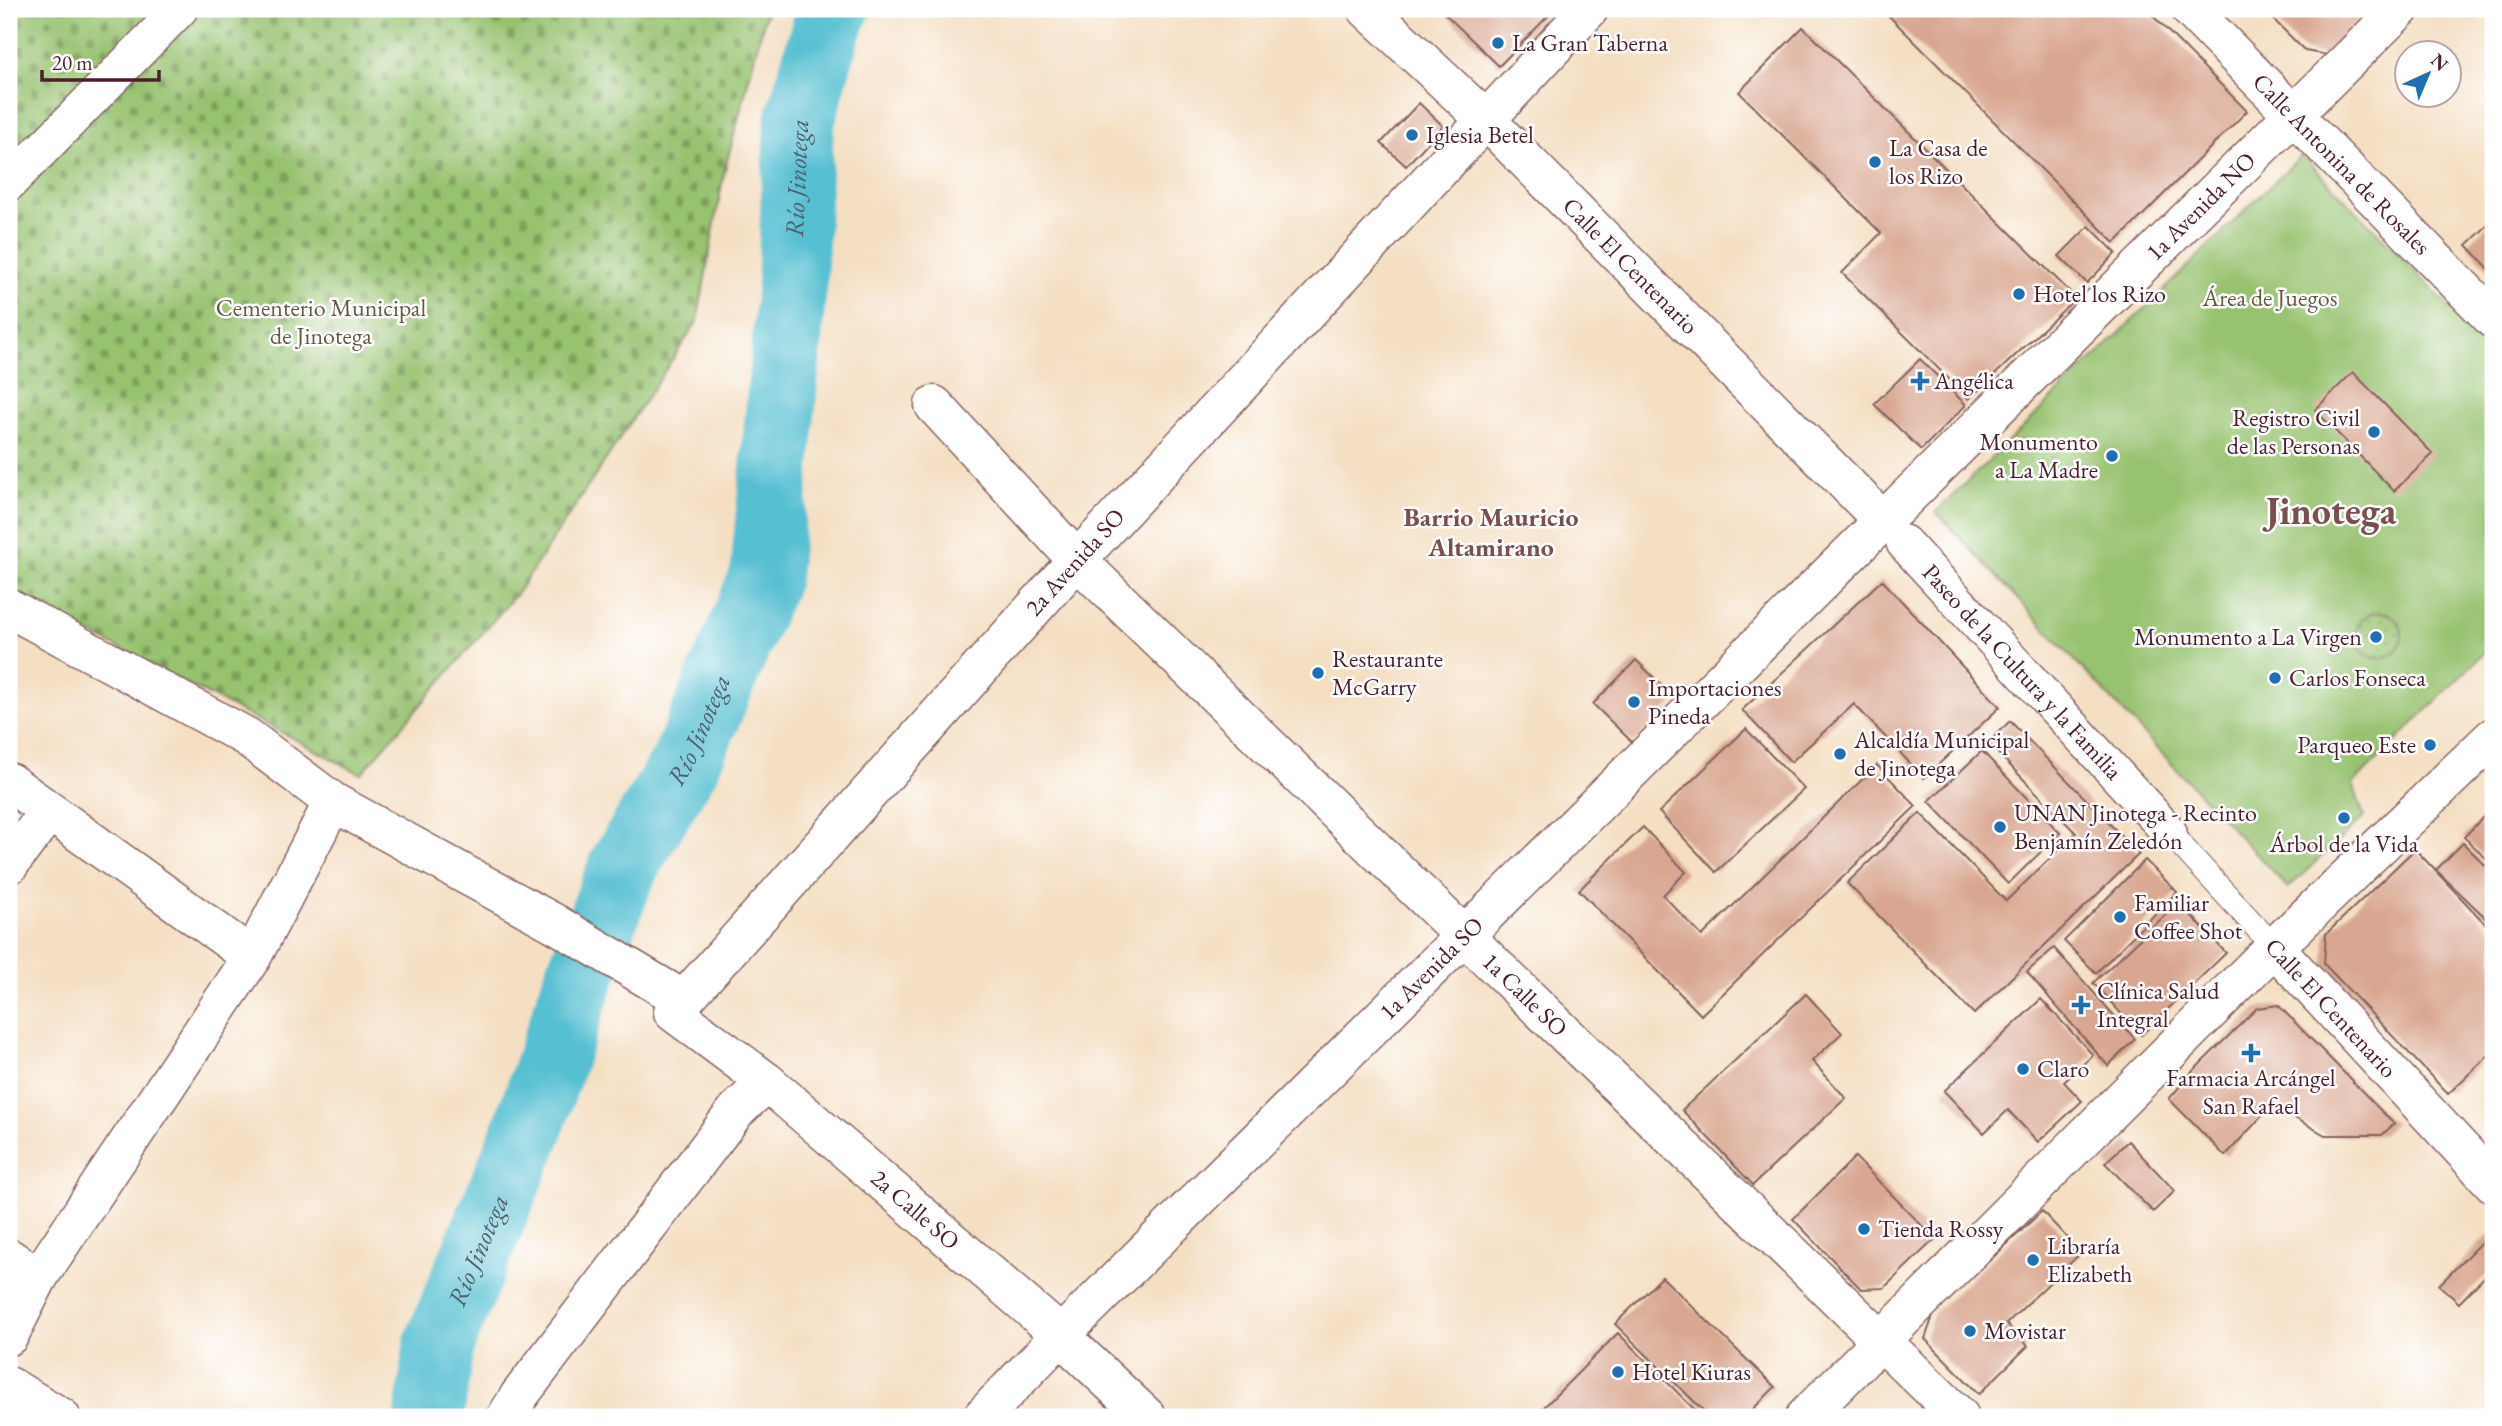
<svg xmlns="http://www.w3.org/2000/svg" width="2502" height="1426" viewBox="0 0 2502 1426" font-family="'EB Garamond',serif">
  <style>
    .cemetery { fill: url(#cemetery-stones); stroke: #70704d; stroke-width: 2 }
    .park { fill: #97c26f; stroke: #70704d; stroke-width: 2 }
    .garden { fill: url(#garden-dots); stroke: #70704d; stroke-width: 2 }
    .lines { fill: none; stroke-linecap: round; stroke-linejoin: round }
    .river { stroke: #56bfd2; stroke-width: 70 }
    .building { fill: #d9a791 }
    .service-casing { stroke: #866260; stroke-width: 25 }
    .pedestrian-casing { stroke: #866260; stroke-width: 38 }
    .minor-casing { stroke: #866260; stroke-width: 41 }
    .tertiary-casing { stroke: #866260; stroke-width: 41 }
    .secondary-casing { stroke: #866260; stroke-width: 41 }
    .service { stroke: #fff; stroke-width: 23 }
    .pedestrian { stroke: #fff; stroke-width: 35 }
    .minor { stroke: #fff; stroke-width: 38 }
    .tertiary { stroke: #fff; stroke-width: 38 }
    .secondary { stroke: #fff; stroke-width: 38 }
    .poi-dot { fill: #1f6fb2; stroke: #fff; stroke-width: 2.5 }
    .labels { text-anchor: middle; stroke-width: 5; stroke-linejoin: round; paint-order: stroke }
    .poi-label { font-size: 24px; fill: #4a1f2b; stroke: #fff; text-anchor: start }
    .street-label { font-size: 24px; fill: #4a1f2b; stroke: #fff }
    .park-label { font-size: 24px; fill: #655843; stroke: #fff }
    .water-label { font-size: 26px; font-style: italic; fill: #4f5f6e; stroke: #fff }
    .neighbourhood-label { font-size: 26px; font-weight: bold; fill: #7c4f4f; stroke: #fff }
    .town-label { font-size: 38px; font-weight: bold; fill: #7c4f4f; stroke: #fff }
  </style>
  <defs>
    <pattern id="cemetery-stones" width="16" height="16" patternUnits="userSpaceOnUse" patternTransform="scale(1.75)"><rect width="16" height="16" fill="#97c26f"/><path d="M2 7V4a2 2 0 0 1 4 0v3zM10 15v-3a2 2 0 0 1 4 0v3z" fill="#7d9d5b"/></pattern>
    <pattern id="garden-dots" width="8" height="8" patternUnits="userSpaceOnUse" patternTransform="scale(1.75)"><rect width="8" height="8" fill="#97c26f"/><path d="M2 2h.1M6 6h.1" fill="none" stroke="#7d9d5b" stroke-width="1.8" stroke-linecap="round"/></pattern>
  </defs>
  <rect width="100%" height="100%" fill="#fff"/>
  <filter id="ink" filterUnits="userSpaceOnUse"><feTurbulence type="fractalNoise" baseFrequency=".0143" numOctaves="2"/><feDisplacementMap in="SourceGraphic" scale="14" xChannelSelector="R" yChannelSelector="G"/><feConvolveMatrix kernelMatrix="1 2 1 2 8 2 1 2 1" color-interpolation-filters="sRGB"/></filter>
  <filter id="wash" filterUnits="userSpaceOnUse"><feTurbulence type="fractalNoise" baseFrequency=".00686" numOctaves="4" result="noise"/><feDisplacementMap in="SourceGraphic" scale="28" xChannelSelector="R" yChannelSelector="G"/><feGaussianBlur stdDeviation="1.57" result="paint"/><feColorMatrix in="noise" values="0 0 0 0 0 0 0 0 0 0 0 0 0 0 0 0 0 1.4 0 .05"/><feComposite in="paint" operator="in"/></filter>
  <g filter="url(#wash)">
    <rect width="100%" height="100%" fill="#f4dfc3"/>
    <polygon class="cemetery" points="9,9 767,9 724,173 697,322 518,592 361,774 9,591"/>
    <polygon class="park" points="2302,155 2493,352 2493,644 2353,784 2364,817 2288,888 1936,512"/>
    <circle class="garden" cx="2379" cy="635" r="23"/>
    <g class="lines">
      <path class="river" id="s1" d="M429,1417L439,1344L527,1132L578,982L624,865L685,764L765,576L792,284L799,125L826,29L835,9"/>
    </g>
    <g id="blocks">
      <g class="building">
        <polygon points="1440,9 1555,9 1499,66"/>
        <polygon points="1882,9 2146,9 2247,111 2115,243"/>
        <polygon points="2274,9 2373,9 2327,55 2305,51 2268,14"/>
        <polygon points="1803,27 2076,298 1969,399 1842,273 1881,233 1739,92"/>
        <polygon points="1419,103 1443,126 1406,166 1381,143"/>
        <polygon points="2493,220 2493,273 2467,245"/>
        <polygon points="2089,226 2116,253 2087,283 2059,256"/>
        <polygon points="1920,359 1966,405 1921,450 1874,404"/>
        <polygon points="2353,372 2433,454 2394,491 2315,410"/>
        <polygon points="1882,580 2000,707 1924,778 1854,704 1791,762 1742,710"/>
        <polygon points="1636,660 1676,699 1633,743 1593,704"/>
        <polygon points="2010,721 2139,854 1974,1014 1847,883 1920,813 2006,901 2076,833 1988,743"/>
        <polygon points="1746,729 1804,789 1716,872 1659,812"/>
        <polygon points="1982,751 2060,833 2008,884 1929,801"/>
        <polygon points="1877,765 1916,806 1701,1015 1579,890 1643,827 1686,872 1663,895 1702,936"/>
        <polygon points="2493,807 2493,865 2464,837"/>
        <polygon points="2463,843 2493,873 2493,915 2488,920 2436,870"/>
        <polygon points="2415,849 2493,932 2493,1051 2448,1094 2324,964 2326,934"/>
        <polygon points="2145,860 2177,892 2096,973 2064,941"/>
        <polygon points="2179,902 2226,953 2141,1035 2093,983"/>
        <polygon points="2054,948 2135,1039 2108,1066 2027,972"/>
        <polygon points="1806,994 1842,1033 1812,1061 1846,1098 1753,1185 1682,1110"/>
        <polygon points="2041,999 2093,1055 2064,1082 2082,1101 2038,1142 2008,1110 1984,1133 1944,1091"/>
        <polygon points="2278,1005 2394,1124 2382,1135 2325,1135 2272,1105 2225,1156 2169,1099 2192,1072 2257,1008"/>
        <polygon points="2128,1141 2175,1191 2153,1212 2105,1163"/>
        <polygon points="1855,1157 1935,1239 1884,1288 1861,1289 1793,1219"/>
        <polygon points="2042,1211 2081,1253 2006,1324 2028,1346 1979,1394 1925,1339 1934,1313"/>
        <polygon points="2491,1232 2493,1234 2493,1268 2459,1303 2439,1285"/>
        <polygon points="1662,1277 1775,1387 1745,1417 1710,1417 1615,1324"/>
        <polygon points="1618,1333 1702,1417 1544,1417 1539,1412"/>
        <polygon points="1055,1411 1076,1414 1079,1417 1049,1417"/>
      </g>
    </g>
  </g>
  <g filter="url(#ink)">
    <use href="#blocks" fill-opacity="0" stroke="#866260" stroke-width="2"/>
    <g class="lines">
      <defs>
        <polyline id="service" points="2169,832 2275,948"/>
        <g id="pedestrian">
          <polyline points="9,183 180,9"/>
          <path id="s2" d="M1904,543L2169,832"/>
        </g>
        <g id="minor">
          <path id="s3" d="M1367,9L1486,120L1884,522"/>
          <path id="s4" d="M2190,9L2493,319"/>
          <path id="s5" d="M934,405L1077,560L1960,1417"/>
          <path id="s6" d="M1077,560L673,1012L767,1082L1048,1324L1147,1417"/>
          <polyline points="9,608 247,737 333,802 554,923 684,1000"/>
          <polyline points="9,782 252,957"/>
          <polyline points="9,865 49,811"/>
          <polyline points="9,1258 38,1278"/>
          <polyline points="9,1336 38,1278 252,957 333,802"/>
          <polyline points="9,1386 61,1417"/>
          <polyline points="506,1417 519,1396 736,1111 767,1082"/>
          <path id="s7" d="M982,1417L1061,1335L2400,9"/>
        </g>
        <polyline id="tertiary" points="1077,560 1589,9"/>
        <g id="secondary">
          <polyline points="2275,948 2493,1183"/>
          <polyline points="1805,1417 2257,964 2493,737"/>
        </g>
      </defs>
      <use href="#service" class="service-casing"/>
      <use href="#pedestrian" class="pedestrian-casing"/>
      <use href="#minor" class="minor-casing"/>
      <use href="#tertiary" class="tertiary-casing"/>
      <use href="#secondary" class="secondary-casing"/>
      <use href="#service" class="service"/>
      <use href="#pedestrian" class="pedestrian"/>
      <use href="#minor" class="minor"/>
      <use href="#tertiary" class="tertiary"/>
      <use href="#secondary" class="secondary"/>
    </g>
  </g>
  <g class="poi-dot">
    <circle cx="1498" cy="43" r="7"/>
    <circle cx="1412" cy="135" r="7"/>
    <circle cx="1875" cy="162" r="7"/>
    <circle cx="2019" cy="294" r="7"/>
    <path d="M1916.5 370.5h7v7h7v7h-7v7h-7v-7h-7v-7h7z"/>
    <circle cx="2374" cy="432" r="7"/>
    <circle cx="2112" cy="456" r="7"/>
    <circle cx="2376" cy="637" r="7"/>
    <circle cx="1318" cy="673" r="7"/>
    <circle cx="2275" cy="678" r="7"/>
    <circle cx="1634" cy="702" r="7"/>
    <circle cx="2430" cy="745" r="7"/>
    <circle cx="1840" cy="754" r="7"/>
    <circle cx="2344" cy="818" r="7"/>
    <circle cx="2000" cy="827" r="7"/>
    <circle cx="2120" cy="917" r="7"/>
    <path d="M2077.5 994.5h7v7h7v7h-7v7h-7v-7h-7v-7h7z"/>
    <path d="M2247.5 1042.5h7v7h7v7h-7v7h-7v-7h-7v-7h7z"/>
    <circle cx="2023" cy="1069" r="7"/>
    <circle cx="1864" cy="1229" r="7"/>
    <circle cx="2033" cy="1260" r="7"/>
    <circle cx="1970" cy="1331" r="7"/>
    <circle cx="1618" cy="1372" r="7"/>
  </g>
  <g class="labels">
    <g class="poi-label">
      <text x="1512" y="51">La Gran Taberna</text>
      <text x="1426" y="143">Iglesia Betel</text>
      <text x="1889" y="156">La Casa de<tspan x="1889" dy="28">los Rizo</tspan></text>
      <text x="2033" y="302">Hotel los Rizo</text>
      <text x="1934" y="389">Angélica</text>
      <text x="2360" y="426" text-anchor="end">Registro Civil<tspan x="2360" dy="28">de las Personas</tspan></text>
      <text x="2098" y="450" text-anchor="end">Monumento<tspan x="2098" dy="28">a La Madre</tspan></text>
      <text x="2362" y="645" text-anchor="end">Monumento a La Virgen</text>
      <text x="1332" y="667">Restaurante<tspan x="1332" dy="28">McGarry</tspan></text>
      <text x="2289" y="686">Carlos Fonseca</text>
      <text x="1648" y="696">Importaciones<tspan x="1648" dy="28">Pineda</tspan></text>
      <text x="1854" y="748">Alcaldía Municipal<tspan x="1854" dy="28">de Jinotega</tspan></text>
      <text x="2416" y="753" text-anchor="end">Parqueo Este</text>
      <text x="2014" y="821">UNAN Jinotega - Recinto<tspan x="2014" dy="28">Benjamín Zeledón</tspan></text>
      <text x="2344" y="852" text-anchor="middle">Árbol de la Vida</text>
      <text x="2134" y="911">Familiar<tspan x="2134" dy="28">Coffee Shot</tspan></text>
      <text x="2097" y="999">Clínica Salud<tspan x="2097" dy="28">Integral</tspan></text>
      <text x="2037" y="1077">Claro</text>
      <text x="2251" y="1086" text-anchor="middle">Farmacia Arcángel<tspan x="2251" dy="28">San Rafael</tspan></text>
      <text x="1878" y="1237">Tienda Rossy</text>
      <text x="2047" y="1254">Libraría<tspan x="2047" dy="28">Elizabeth</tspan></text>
      <text x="1984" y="1339">Movistar</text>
      <text x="1632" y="1380">Hotel Kiuras</text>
    </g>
    <g class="street-label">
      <text dy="8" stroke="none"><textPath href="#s4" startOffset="217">Calle Antonina de Rosales</textPath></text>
      <text dy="8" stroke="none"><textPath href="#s7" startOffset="1718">1a Avenida NO</textPath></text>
      <text dy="8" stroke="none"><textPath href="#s3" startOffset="368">Calle El Centenario</textPath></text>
      <text transform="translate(1075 562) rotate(-48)" y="8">2a Avenida SO</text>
      <text dy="8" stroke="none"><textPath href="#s2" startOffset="175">Paseo de la Cultura y la Familia</textPath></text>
      <text dy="8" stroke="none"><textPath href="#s7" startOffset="635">1a Avenida SO</textPath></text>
      <text dy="8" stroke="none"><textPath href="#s5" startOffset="835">1a Calle SO</textPath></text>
      <text transform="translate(2331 1008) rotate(47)" y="8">Calle El Centenario</text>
      <text dy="8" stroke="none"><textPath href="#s6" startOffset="919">2a Calle SO</textPath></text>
    </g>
    <g class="park-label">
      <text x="2270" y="306">Área de Juegos</text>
      <text x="321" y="316">Cementerio Municipal<tspan x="321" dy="28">de Jinotega</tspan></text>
    </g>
    <g class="water-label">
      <text dy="9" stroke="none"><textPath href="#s1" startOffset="1309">Río Jinotega</textPath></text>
      <text dy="9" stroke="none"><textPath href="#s1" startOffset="742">Río Jinotega</textPath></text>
      <text dy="9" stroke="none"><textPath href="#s1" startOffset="175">Río Jinotega</textPath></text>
    </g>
    <g class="neighbourhood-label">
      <text x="1491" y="526">Barrio Mauricio<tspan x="1491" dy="30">Altamirano</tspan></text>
    </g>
    <g class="town-label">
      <text x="2331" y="524">Jinotega</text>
    </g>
  </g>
  <rect width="2502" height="1426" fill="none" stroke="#fff" stroke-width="35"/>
  <g transform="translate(2428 74) rotate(44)"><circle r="33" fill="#ffffff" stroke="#b7a5aa" stroke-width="2"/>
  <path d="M0-5L12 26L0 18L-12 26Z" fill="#1f6fb2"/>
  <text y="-10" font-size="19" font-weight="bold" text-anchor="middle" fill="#4a1f2b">N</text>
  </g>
  <path d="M42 70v10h117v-10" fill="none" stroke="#4a1f2b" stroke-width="3.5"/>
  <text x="52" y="70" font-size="21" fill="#4a1f2b" stroke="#ffffff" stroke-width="5" paint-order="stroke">20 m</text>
</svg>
